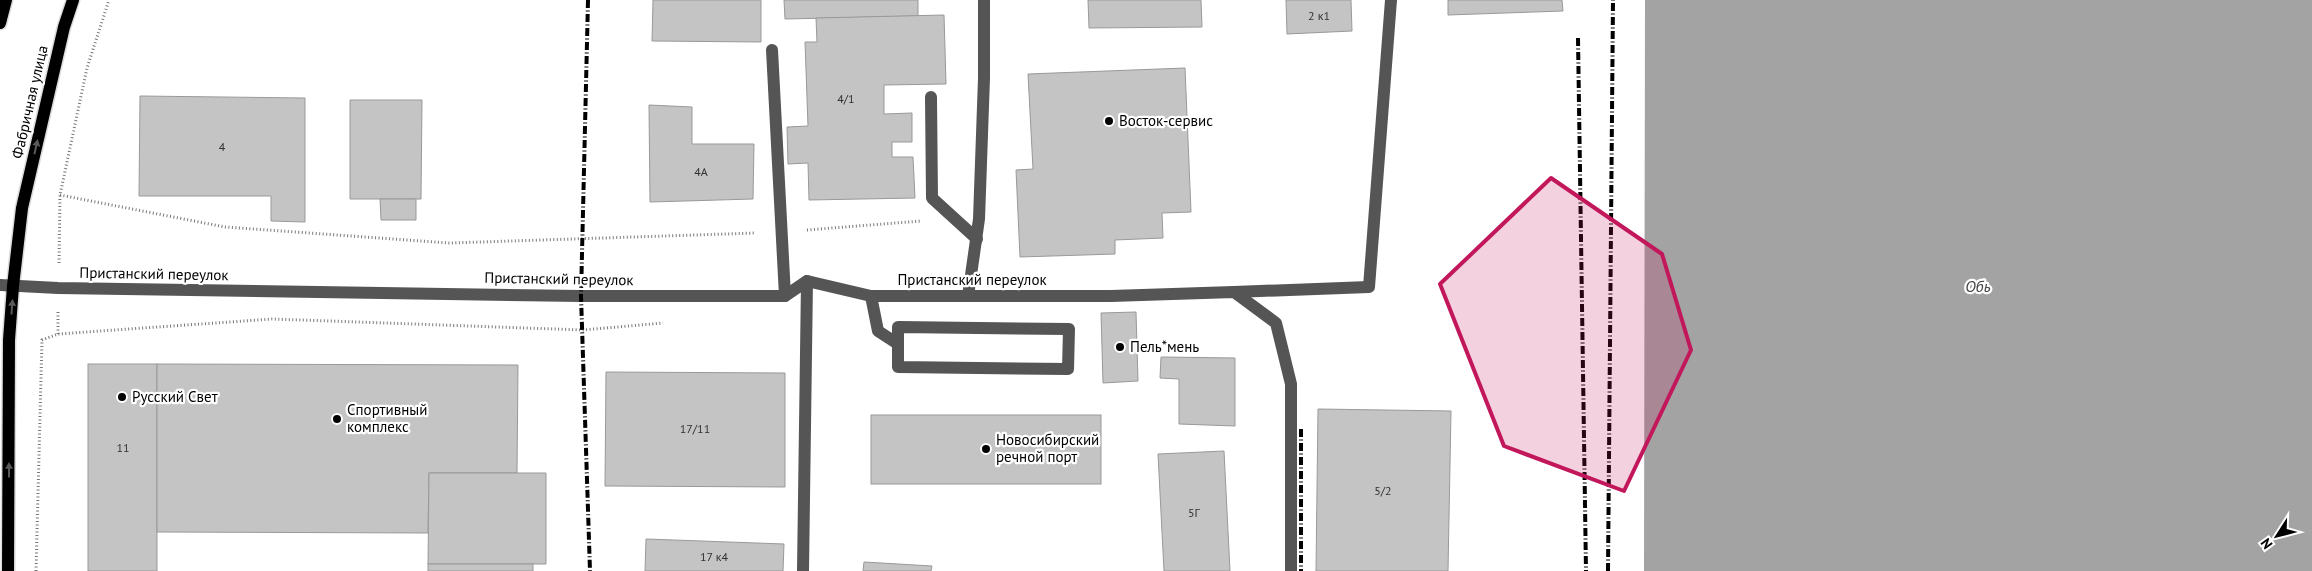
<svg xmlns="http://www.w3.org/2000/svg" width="2312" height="571" viewBox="0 0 2312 571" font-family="'PT Sans',sans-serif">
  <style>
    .water { fill: #a3a3a3 }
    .building { fill: #c4c4c4; stroke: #999 }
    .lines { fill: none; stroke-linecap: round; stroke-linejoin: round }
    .major-casing { stroke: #dbdbdb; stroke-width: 15 }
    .path { stroke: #777; stroke-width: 3; stroke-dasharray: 1 2.5; stroke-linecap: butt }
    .minor { stroke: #555; stroke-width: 12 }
    .major { stroke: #000; stroke-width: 12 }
    .rail { stroke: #000; stroke-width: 4; stroke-dasharray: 8 2.5 1 2.5; stroke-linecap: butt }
    .oneway { fill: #595959 }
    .marked { fill: #c2185b; fill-opacity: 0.2; stroke: #c2185b; stroke-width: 4; stroke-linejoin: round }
    .poi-dot { fill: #000; stroke: #fff; stroke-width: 2 }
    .labels { text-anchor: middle; stroke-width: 4.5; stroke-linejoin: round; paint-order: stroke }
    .number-label { font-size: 12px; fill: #313131 }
    .street-label { font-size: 15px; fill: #000; stroke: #fff }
    .poi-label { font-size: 15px; fill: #000; stroke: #fff; text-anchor: start }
    .water-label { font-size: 16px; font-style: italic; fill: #444; stroke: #fff }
  </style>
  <rect width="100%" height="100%" fill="#fff"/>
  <polygon class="water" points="1645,0 2312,0 2312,571 1644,571"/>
  <g class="building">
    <polygon points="653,0 761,0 761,42 652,41"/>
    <polygon points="784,0 918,0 918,16 785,19"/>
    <polygon points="1088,0 1201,0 1202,27 1089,28"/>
    <polygon points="1286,0 1351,0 1352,31 1287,34"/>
    <polygon points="1448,0 1562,0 1563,11 1448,15"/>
    <polygon points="944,15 946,84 884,85 884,114 912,113 912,142 892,142 892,157 913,157 915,198 809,200 808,163 788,164 787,127 808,126 805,42 817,42 816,18"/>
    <polygon points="1185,68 1191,212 1162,213 1163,238 1115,240 1115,254 1020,257 1016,170 1033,169 1028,74"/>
    <polygon points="140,96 305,98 305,222 271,221 271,196 139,196"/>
    <polygon points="350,100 422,100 421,199 350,199"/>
    <polygon points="649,105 692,107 692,144 754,144 753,199 650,202"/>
    <polygon points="380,199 416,199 416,220 381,220"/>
    <polygon points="1136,312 1138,381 1103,383 1101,313"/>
    <polygon points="1161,357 1235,358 1235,426 1179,424 1179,379 1160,378"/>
    <rect x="88" y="364" width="69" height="207"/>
    <polygon points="157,364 518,365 517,473 429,473 428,533 157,532"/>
    <polygon points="606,372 785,373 785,487 605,486"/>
    <polygon points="1318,409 1451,411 1448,571 1316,571"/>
    <rect x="871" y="415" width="230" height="69"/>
    <polygon points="1224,451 1230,571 1164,571 1158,454"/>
    <polygon points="429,473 546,473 546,564 428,564"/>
    <polygon points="646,539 784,544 783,571 645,571"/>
    <polygon points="864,562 932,566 931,571 863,571"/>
    <rect x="428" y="564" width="105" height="7"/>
  </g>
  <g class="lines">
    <defs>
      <g id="major">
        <polyline points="0,23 6,0"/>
        <polyline points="8,571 9,340 13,286 22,208 64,27 73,0"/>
      </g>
    </defs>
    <use href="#major" class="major-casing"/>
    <g class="path">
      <polyline points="60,195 225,227 450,243 756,233"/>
      <polyline points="807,230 921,221"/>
      <polyline points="59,263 60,195 87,68 109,0"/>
      <polyline points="58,334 58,312"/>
      <polyline points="36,571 42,340 58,334 272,319 583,330 663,323"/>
    </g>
    <g class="minor">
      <polyline points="772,50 785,296"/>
      <polyline points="931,97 932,198 977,239"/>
      <polyline points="0,285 58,288 581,296 785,296 807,281 871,296 1111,296 1234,292 1276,323 1291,384 1291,571"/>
      <polyline points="1234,292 1369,287 1391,0"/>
      <polyline points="871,296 878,331 898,344"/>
      <polyline points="968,296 979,219 984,78 984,0"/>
      <polygon points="898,327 1069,329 1068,369 898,367"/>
      <polyline points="803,571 807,281"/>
    </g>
    <use href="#major" class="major"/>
    <g class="rail">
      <polyline points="588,0 581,296 590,571"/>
      <polyline points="1578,38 1586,571"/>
      <polyline points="1301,429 1301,571"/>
      <polyline points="1608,571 1613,0"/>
    </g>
  </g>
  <defs><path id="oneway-solid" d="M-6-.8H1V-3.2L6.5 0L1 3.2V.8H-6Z" transform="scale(1.25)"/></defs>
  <g class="oneway">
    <use href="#oneway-solid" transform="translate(36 147) rotate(-77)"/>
    <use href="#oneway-solid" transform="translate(12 307) rotate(-86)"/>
    <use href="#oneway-solid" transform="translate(9 470) rotate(-90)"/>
  </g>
  <path class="marked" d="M1551,178L1662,254L1691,350L1624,491L1504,446L1440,284Z"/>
  <g class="poi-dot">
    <circle cx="1109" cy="121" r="5"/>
    <circle cx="1120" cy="347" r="5"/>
    <circle cx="122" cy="397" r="5"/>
    <circle cx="337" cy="419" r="5"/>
    <circle cx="986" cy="449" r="5"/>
  </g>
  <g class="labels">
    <g class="number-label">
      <text x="1319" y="20">2 к1</text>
      <text x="846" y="103">4/1</text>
      <text x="222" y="151">4</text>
      <text x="701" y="176">4А</text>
      <text x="695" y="433">17/11</text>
      <text x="123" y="452">11</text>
      <text x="1383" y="495">5/2</text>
      <text x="1194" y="517">5Г</text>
      <text x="714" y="561">17 к4</text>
    </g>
    <g class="street-label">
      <text transform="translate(30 102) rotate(-77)" y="5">Фабричная улица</text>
      <text transform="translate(154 274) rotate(1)" y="5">Пристанский переулок</text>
      <text transform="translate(559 279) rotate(1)" y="5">Пристанский переулок</text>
      <text x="972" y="285">Пристанский переулок</text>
    </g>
    <g class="poi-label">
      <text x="1119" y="126">Восток-сервис</text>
      <text x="1130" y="352">Пель*мень</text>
      <text x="132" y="402">Русский Свет</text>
      <text x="347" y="415">Спортивный<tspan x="347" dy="17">комплекс</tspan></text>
      <text x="996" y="445">Новосибирский<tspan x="996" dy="17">речной порт</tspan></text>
    </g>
    <g class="water-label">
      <text x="1978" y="292">Обь</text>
    </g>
  </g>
  <g transform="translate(2277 536) rotate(234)" stroke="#ffffff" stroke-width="4" paint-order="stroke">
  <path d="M0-4L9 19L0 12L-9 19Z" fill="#000000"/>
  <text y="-8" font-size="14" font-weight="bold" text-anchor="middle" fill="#000000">N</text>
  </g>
</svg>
